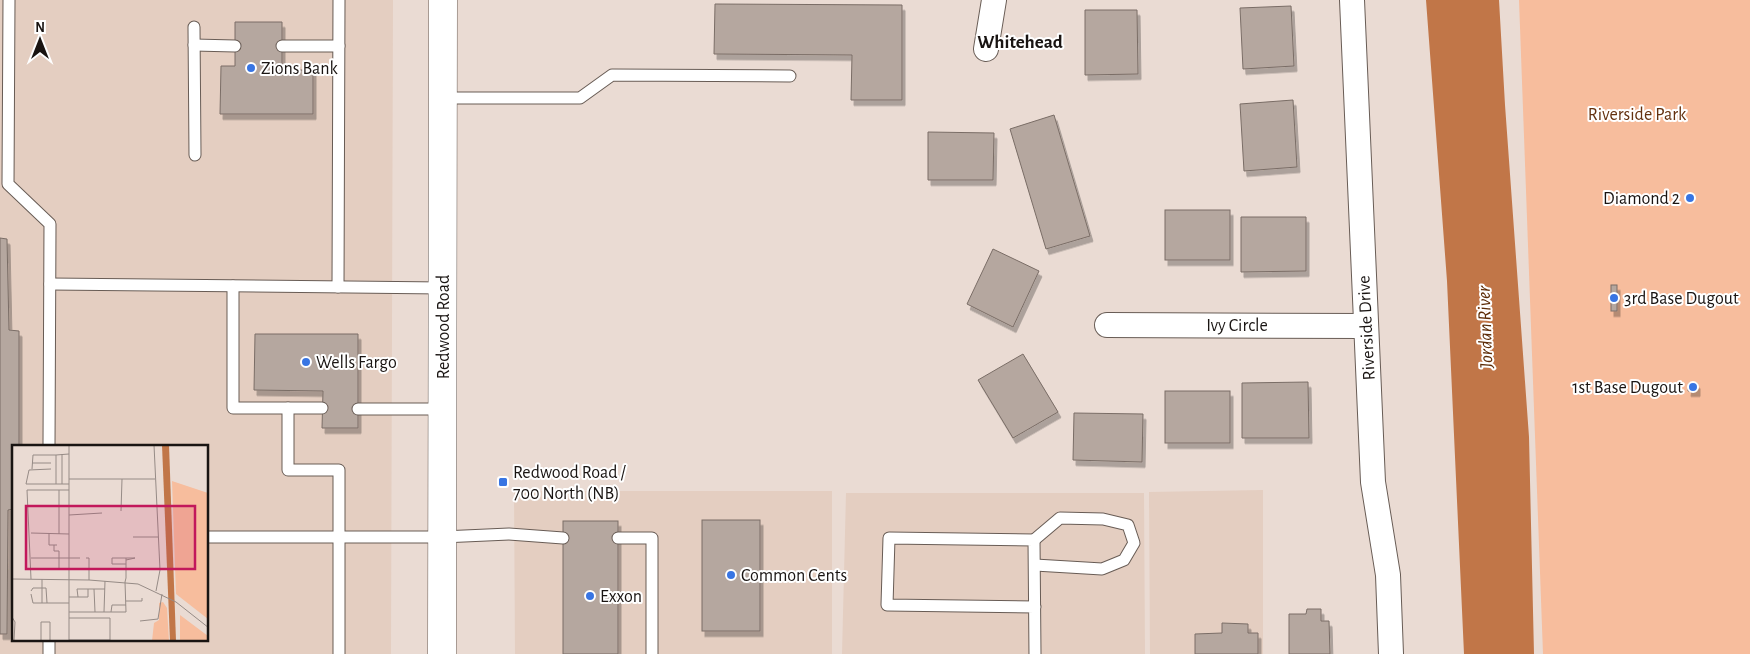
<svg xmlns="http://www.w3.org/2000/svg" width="1750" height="654" viewBox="0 0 1750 654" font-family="'Alegreya Sans',sans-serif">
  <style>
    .built { fill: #e4cec1; fill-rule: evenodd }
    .green { fill: #f7bd9d }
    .water { fill: #c17648 }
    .building { fill: #b5a79f; stroke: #7a6d66; filter: url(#shadow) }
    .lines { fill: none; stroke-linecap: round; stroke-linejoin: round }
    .lane-casing { stroke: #685c55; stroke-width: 13 }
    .street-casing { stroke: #685c55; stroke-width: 26 }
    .secondary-casing { stroke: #685c55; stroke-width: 29 }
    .lane { stroke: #fff; stroke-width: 11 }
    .street { stroke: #fff; stroke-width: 24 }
    .secondary { stroke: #fff; stroke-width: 28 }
    .poi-dot { fill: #3875e3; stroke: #fff; stroke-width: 2 }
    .labels { text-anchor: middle; stroke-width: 4; stroke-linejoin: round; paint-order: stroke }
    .poi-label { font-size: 18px; fill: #191412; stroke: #fff; text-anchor: start }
    .park-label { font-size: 18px; fill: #64310f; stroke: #fff }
    .street-label { font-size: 18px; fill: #191412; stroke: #fff }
    .neighbourhood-label { font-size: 19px; font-weight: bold; fill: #191412; stroke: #fff }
    .water-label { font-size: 19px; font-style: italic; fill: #5d2c07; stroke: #fff }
    .inset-road { fill: none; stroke: #968b86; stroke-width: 1 }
    .view { fill: #c2185b; fill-opacity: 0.15; stroke: #c2185b; stroke-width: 2.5 }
    .inset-edge { fill: none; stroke: #191412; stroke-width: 2.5 }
  </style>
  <defs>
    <filter id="shadow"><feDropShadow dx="3" dy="5.5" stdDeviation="0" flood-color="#0004"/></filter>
  </defs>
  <rect width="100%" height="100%" fill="#eadbd3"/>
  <g class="built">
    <path d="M0,0H393L391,654H0ZM14,447H208V640H14Z"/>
    <polygon points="1263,490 1263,654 1150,654 1149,492"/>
    <polygon points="514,491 832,491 832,654 515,654"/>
    <polygon points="846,493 1144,493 1145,654 842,654"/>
  </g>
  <polygon class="green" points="1519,0 1750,0 1750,654 1543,654"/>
  <polygon class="water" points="1426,0 1499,0 1505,105 1529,437 1534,654 1464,654 1447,281"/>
  <g class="building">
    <polygon points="715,4 902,5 902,100 851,100 852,55 714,54"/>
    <polygon points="1291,6 1294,66 1243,69 1240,8"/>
    <polygon points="1085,10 1137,10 1138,74 1085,75"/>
    <polygon points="235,22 282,22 282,70 313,70 313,114 220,114 221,66 235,66"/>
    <polygon points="1293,100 1297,167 1244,171 1240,104"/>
    <polygon points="1054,115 1090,236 1046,249 1010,129"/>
    <polygon points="928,132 994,133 993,180 928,180"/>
    <rect x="1165" y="210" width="65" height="50"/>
    <polygon points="1241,217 1306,217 1306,271 1241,272"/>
    <polygon points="0,238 7,239 9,330 19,331 19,447 14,447 14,509 8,510 7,634 0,634"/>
    <polygon points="993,249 1039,271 1013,327 967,304"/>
    <rect x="1611" y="285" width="6" height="26"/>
    <polygon points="255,334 358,334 358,428 322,428 323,391 254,390"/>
    <polygon points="1023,354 1058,412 1013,438 978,380"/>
    <polygon points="1308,382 1309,438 1242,438 1242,383"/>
    <polygon points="1689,383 1697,383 1697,391 1688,391"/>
    <rect x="1165" y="391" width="65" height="52"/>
    <polygon points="1074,413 1143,414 1142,462 1073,460"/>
    <rect x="702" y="520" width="58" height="111"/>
    <rect x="563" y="521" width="55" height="133"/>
    <polygon points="1307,609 1321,609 1321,621 1329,621 1330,654 1289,654 1289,614 1306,614"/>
    <polygon points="1222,623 1248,624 1248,633 1258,633 1258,654 1195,654 1195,634 1222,633"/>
  </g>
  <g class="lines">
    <defs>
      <g id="lane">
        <polyline points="9,0 8,184 50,224 49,447"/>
        <polyline points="194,27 195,155"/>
        <polyline points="194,45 235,46"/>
        <polyline points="282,46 339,46"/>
        <polyline points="443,98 580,98 612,75 790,76"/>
        <polyline points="50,284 443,288"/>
        <polyline points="233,286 233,408 322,408"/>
        <polyline points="338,287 339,0"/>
        <polyline points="288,408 288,470 339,470 339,654"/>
        <polyline points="358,409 442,409"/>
        <polyline points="208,537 442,537 509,534 563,538"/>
        <polyline points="618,538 652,538 652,654"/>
        <polyline points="1034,540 1060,518 1103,519 1128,525 1134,543 1124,560 1102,569 1035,565"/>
        <polyline points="1035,607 887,605 889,538 1034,540 1035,654"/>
        <polyline points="49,654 49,640"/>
      </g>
      <g id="street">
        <polyline points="1352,0 1373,482 1388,575 1391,654"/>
        <polyline points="986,49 994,0"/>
        <polyline points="1107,325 1366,326"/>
      </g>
      <polyline id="secondary" points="442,654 443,0"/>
    </defs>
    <use href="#lane" class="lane-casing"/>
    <use href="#street" class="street-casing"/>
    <use href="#secondary" class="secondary-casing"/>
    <use href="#lane" class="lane"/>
    <use href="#street" class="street"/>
    <use href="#secondary" class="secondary"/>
  </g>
  <g class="poi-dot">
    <circle cx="251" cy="68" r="5"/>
    <circle cx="1690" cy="198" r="5"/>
    <circle cx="1614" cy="298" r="5"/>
    <circle cx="306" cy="362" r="5"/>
    <circle cx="1693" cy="387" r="5"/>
    <rect x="498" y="477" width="10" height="10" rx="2.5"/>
    <circle cx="731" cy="575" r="5"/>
    <circle cx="590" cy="596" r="5"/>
  </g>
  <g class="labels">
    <g class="poi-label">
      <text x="261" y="74">Zions Bank</text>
      <text x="1680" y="204" text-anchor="end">Diamond 2</text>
      <text x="1624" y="304">3rd Base Dugout</text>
      <text x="316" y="368">Wells Fargo</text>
      <text x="1683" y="393" text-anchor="end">1st Base Dugout</text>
      <text x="513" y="478">Redwood Road /<tspan x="513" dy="21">700 North (NB)</tspan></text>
      <text x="741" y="581">Common Cents</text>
      <text x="600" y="602">Exxon</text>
    </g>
    <g class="park-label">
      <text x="1637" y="120">Riverside Park</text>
    </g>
    <g class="street-label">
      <text x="1237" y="331">Ivy Circle</text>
      <text transform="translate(443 327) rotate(-90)" y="6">Redwood Road</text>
      <text transform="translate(1366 328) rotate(-93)" y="6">Riverside Drive</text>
    </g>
    <g class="neighbourhood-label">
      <text x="1020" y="48">Whitehead</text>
    </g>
    <g class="water-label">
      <text transform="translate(1484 327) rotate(-92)" y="7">Jordan River</text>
    </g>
  </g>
  <g transform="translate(12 445)">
    <rect width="196" height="196" fill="#eadbd3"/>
    <path d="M160,36L196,48V174L164,149ZM151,157L155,163L157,196H140L142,178L147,175V158ZM168,170L196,191V196H168Z" fill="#f7bd9d"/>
    <path d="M150,0H157L164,196H158Z" fill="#c17648"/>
    <path class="inset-road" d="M142,0L148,125L144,146M50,9V39M57,9L44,10V39H57M20,18H39M20,24L21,10H44M39,24L17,25L14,39H44M57,34H143M109,66L110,34M57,70L90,68M19,88L57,89M37,88V100H45M47,89V45M121,92H146M42,100V106H47V125M19,113H68M74,113H77V135M114,113H123L114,115M0,134L77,135L126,139L164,157L197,183M19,134L15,45H57M30,134V158H57M19,146L21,143H34L35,158M19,149L21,158H30M57,152H76V144M66,152L65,144H93M114,156H130V153M57,167H83L82,144M83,167H92L93,136M92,167H114L113,137L114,133V113H100V119H114M99,167L100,160H114M0,172L3,177L2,196M128,176L146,174L150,149M57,195H98V173H57M29,196V177H38V196M57,196V0"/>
    <path class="view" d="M14,61H183V124H14Z"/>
    <rect width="196" height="196" class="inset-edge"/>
  </g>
  <g transform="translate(40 40)" stroke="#ffffff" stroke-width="4" paint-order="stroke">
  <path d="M0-4L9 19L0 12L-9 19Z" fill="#191412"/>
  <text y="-8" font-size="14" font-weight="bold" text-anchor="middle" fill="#191412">N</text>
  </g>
</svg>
